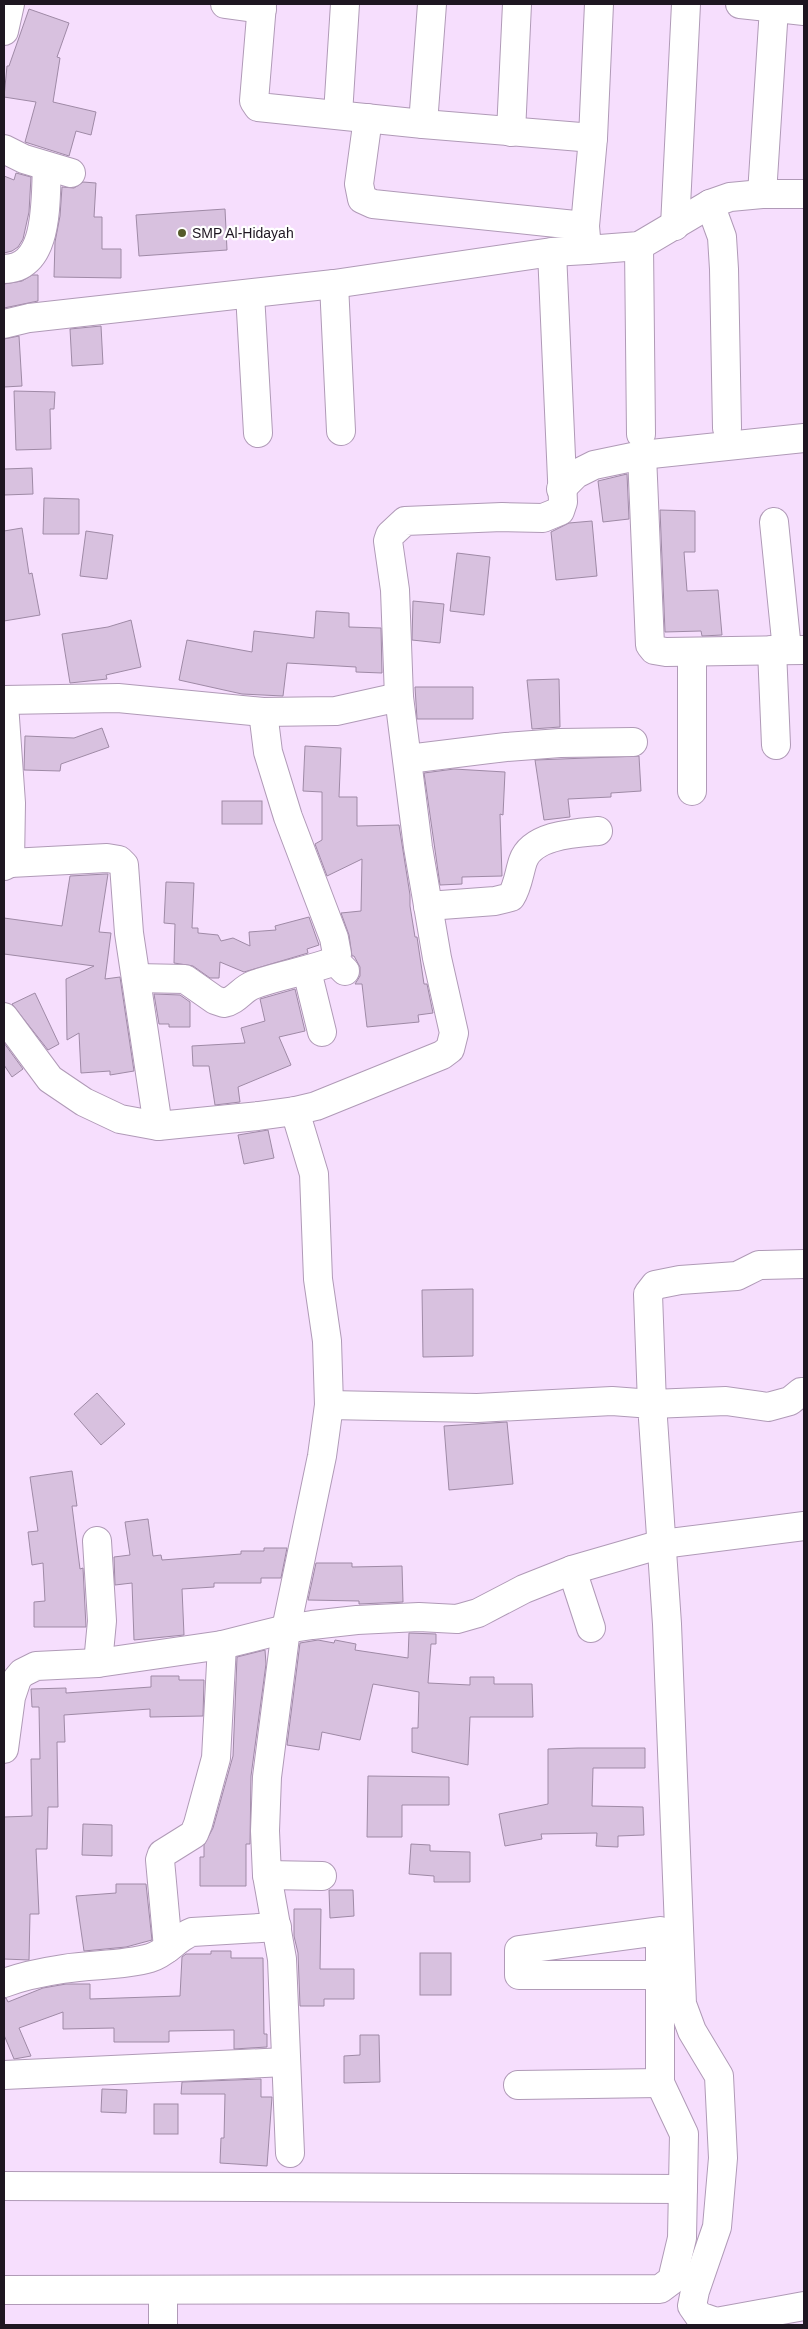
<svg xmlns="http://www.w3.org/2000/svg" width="808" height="2329" viewBox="0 0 808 2329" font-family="Helvetica,sans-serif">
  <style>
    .building { fill: #d8c1df; stroke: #9f8aa6 }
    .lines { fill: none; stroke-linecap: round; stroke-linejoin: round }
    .minor-casing { stroke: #b09ab7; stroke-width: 30 }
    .minor { stroke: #fff; stroke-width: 28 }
    .poi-dot { fill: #555b2a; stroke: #fff; stroke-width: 2 }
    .labels { text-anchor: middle; stroke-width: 4.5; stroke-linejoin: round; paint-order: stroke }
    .poi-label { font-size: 14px; fill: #1e1621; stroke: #fff; text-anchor: start }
  </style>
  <rect width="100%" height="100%" fill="#f6defd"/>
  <g class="building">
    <polygon points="29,9 69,23 57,57 60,58 53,102 96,112 91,135 76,131 69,156 25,142 36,102 4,97 7,66 9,66"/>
    <polygon points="16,173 31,177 29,212 23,239 18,247 12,251 4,253 4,176 14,180"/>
    <polygon points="83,182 96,183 94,217 102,217 102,249 121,249 121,278 54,277 55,242 60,216 62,187 74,188"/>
    <polygon points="225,209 227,250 139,256 136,215"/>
    <polygon points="32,275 38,275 38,301 4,308 4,284 22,281"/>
    <polygon points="101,326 103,364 72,366 70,329"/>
    <polygon points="19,336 22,386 4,387 4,339"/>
    <polygon points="14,391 55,392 54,409 50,409 51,449 16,450"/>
    <polygon points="32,468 33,494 4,495 4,469"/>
    <polygon points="627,474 629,519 603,522 598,481"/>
    <polygon points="44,498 79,499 79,534 43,534"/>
    <polygon points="660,510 695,511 695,552 684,552 687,591 718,590 722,635 702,636 701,631 665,632"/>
    <polygon points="592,521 597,576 556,580 551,532 569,523"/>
    <polygon points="22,528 29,574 32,573 40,615 4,621 4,531"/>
    <polygon points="86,531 113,535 107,579 80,576"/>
    <polygon points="457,553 490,557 484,615 450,611"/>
    <polygon points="413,601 444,604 440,643 412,640"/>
    <polygon points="316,611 349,613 349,627 381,628 382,673 356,672 356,667 287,663 283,696 242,694 179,680 187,640 252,652 254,631 314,638"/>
    <polygon points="131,620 141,667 106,675 107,679 70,683 62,634 108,627"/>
    <polygon points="559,679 560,727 532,729 527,680"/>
    <polygon points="415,687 473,687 473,719 417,719"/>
    <polygon points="102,728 109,747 61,764 60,771 24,770 25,736 74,738"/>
    <polygon points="305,746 341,748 339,797 357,797 357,826 399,825 410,895 410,906 415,937 417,937 424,984 427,984 433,1013 418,1015 419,1022 367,1027 362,984 355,984 360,976 360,967 354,956 352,956 349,935 341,913 361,911 362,859 327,876 315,844 322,840 322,792 303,791"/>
    <polygon points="639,756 641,791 611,793 611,797 568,799 570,817 544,820 535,760"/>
    <polygon points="454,769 505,772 503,815 500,814 502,876 462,877 462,884 440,885 424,773"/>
    <rect x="222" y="801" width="40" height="23"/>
    <polygon points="106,874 108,874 99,932 111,933 105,979 120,977 134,1071 110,1075 110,1071 81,1073 79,1033 67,1040 66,979 94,966 4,954 4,918 62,926 70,876"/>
    <polygon points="166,882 194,883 192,928 198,928 198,933 218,935 221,941 233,938 250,946 249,932 276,930 275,926 309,917 319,945 307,949 308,953 244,972 220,962 219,978 210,978 193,966 174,963 175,924 164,923"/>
    <polygon points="295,989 305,1031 279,1037 291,1065 238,1087 240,1102 215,1105 209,1066 193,1066 192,1046 245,1043 241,1028 265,1021 260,999"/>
    <polygon points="35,993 59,1044 48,1050 12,1004"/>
    <polygon points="154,994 180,995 190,1002 190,1027 169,1027 169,1024 159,1024"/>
    <polygon points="4,1043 23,1069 12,1077 4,1065"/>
    <polygon points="268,1130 274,1158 244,1164 238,1135"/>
    <polygon points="473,1289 473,1356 423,1357 422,1290"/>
    <polygon points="97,1393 125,1424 101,1445 74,1414"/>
    <polygon points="507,1422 513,1484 449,1490 444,1426"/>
    <polygon points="72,1471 77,1506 72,1506 80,1569 83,1568 86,1627 34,1627 34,1602 45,1601 43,1563 32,1565 28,1532 38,1531 30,1477"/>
    <polygon points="148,1519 153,1556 161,1555 162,1560 241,1554 241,1551 264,1551 264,1548 287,1548 281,1578 261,1578 261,1583 214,1583 214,1587 182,1589 184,1635 134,1640 132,1583 115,1585 114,1557 130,1555 125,1522"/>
    <polygon points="316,1563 352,1563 352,1567 402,1566 403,1602 359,1604 359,1601 308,1600"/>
    <polygon points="409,1633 436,1634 436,1644 431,1644 428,1683 470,1685 470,1677 494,1677 494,1684 532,1684 533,1717 470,1717 468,1765 412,1752 412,1728 418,1728 419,1692 373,1684 360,1740 322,1732 319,1750 287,1745 300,1643 318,1640 334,1643 335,1640 356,1644 355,1650 408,1658"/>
    <polygon points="265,1650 266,1664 251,1776 250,1844 246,1844 246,1886 200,1886 200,1857 204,1857 204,1845 213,1828 233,1756 237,1657"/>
    <polygon points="151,1676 179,1676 179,1680 204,1680 203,1716 150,1717 150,1709 64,1715 65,1742 57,1742 58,1807 48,1807 47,1849 36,1849 39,1914 30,1914 29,1960 4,1959 4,1817 32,1816 31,1759 40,1759 39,1707 32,1707 31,1689 66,1688 66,1693 151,1687"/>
    <polygon points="578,1748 645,1748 645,1768 593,1768 592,1806 643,1807 644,1835 618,1836 618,1847 596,1846 597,1833 541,1834 542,1839 505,1846 499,1814 548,1804 548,1749"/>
    <polygon points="368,1776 449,1777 449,1805 402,1805 402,1837 367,1837"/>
    <polygon points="83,1824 112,1825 112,1856 82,1855"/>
    <polygon points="411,1844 430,1845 430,1851 470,1852 470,1882 434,1882 434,1876 409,1874"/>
    <polygon points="116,1884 146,1884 152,1940 126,1947 84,1951 76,1896 116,1893"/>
    <polygon points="329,1890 353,1890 354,1916 330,1918"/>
    <polygon points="294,1909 321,1909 320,1969 354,1969 354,1999 324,1999 324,2006 300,2006 298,1953 294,1936"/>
    <polygon points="211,1951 231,1951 231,1958 263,1958 264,2034 267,2034 267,2047 234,2049 234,2030 169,2031 169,2042 114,2042 114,2028 63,2029 63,2012 19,2028 31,2056 14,2059 4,2035 4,1998 6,1998 8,2002 43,1988 66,1984 90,1984 90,1999 180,1996 182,1957 186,1954 211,1954"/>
    <rect x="420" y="1953" width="31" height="42"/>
    <polygon points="360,2035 379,2035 380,2082 344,2083 344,2056 360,2055"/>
    <polygon points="261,2079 261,2097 272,2097 267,2166 220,2163 221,2138 224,2138 225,2094 181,2094 182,2082"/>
    <polygon points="102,2089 127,2090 126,2113 101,2112"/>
    <rect x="154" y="2104" width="24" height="30"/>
  </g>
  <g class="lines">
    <defs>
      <g id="minor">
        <polyline points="225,4 262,9"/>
        <polyline points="262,4 254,101 258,107 423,124 593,138"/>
        <polyline points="599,4 593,138 585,226 587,250 639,246 710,204 730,197 762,194 804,194"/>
        <polyline points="740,4 804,11"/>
        <polyline points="4,31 10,4"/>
        <polyline points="338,114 345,4"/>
        <polyline points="368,118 359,184 362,199 373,204 585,226"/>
        <polyline points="423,124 432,4"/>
        <polyline points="511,132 517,4"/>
        <polyline points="4,149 24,159 71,173"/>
        <polyline points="762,194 774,8"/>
        <polyline points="710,204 722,237 724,269 727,428"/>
        <polyline points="675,226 686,4"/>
        <polyline points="639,246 641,434"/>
        <path d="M4,269C50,269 45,199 47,167"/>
        <polyline points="334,284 341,431"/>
        <polyline points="250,294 258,433"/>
        <polyline points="4,324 29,318 334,284 552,252 587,250"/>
        <polyline points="642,455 650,645 654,650 666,652 804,650"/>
        <polyline points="561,489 576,474 594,465 642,455 804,438"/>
        <polyline points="774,522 787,650"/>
        <polyline points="772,650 776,745"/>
        <polyline points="692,652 692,791"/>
        <polyline points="4,700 118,698 263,712 336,711 399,697"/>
        <polyline points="4,704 11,803 10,863 4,866"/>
        <polyline points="263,712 268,752 288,817 334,938 337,954 335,961 345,971"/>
        <polyline points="408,759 506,747 560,743 633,742"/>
        <polyline points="10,863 107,858 119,860 124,865 129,933 158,1126"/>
        <path d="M428,906L495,901L511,897C518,886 519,873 523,861C532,835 575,833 598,831"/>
        <polyline points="307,971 322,1032"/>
        <path d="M136,978L185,979L215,1000L224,1003C236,1001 242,989 253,985C280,975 308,971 335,961"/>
        <polyline points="4,1017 50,1079 84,1102 120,1119 158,1126 258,1116 295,1111 316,1106 442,1055 450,1049 454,1033 437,958 418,847 399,697 395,590 388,541 390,535 405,521 502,517 543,518 560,511 563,502 552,252"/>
        <polyline points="804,1264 759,1265 737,1276 680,1280 655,1285 648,1294 652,1404 726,1401 768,1407 790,1401 801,1392 804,1392"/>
        <polyline points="329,1405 477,1408 612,1401 652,1404 667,1624 682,2004 692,2031 719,2076 723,2158 717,2227 695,2291 692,2306 699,2316 716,2322 804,2306"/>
        <polyline points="97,1541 102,1621 98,1663"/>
        <polyline points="572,1570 591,1628"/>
        <polyline points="4,1749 11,1697 17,1679 22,1673 36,1666 98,1663 222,1645 286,1629 312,1625 357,1620 419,1617 457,1619 478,1613 524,1589 572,1570 662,1544 804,1526"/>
        <polyline points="267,1875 322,1876"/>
        <polyline points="168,1948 160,1860 162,1854 194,1834 198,1824 216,1758 222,1645"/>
        <path d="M4,1983C23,1976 43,1972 63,1969C92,1964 122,1966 150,1958C167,1953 176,1938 192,1932L277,1927"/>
        <polyline points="4,2075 286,2062"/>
        <polyline points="518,2085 660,2083"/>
        <polyline points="290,2153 282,1959 267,1875 265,1831 267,1777 286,1629 322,1456 329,1405 327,1341 318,1279 314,1174 295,1111"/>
        <polyline points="4,2186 683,2189"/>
        <polyline points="4,2290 660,2289 672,2280 682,2238 684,2134 660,2083 660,1931 519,1950 519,1975 660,1975"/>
        <polyline points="163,2290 163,2325"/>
      </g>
    </defs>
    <use href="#minor" class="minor-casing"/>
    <use href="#minor" class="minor"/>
  </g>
  <circle class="poi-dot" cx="182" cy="233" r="5"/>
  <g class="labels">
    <g class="poi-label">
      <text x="192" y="238">SMP Al-Hidayah</text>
    </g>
  </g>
  <rect width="808" height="2329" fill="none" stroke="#1e1621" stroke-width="10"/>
</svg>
